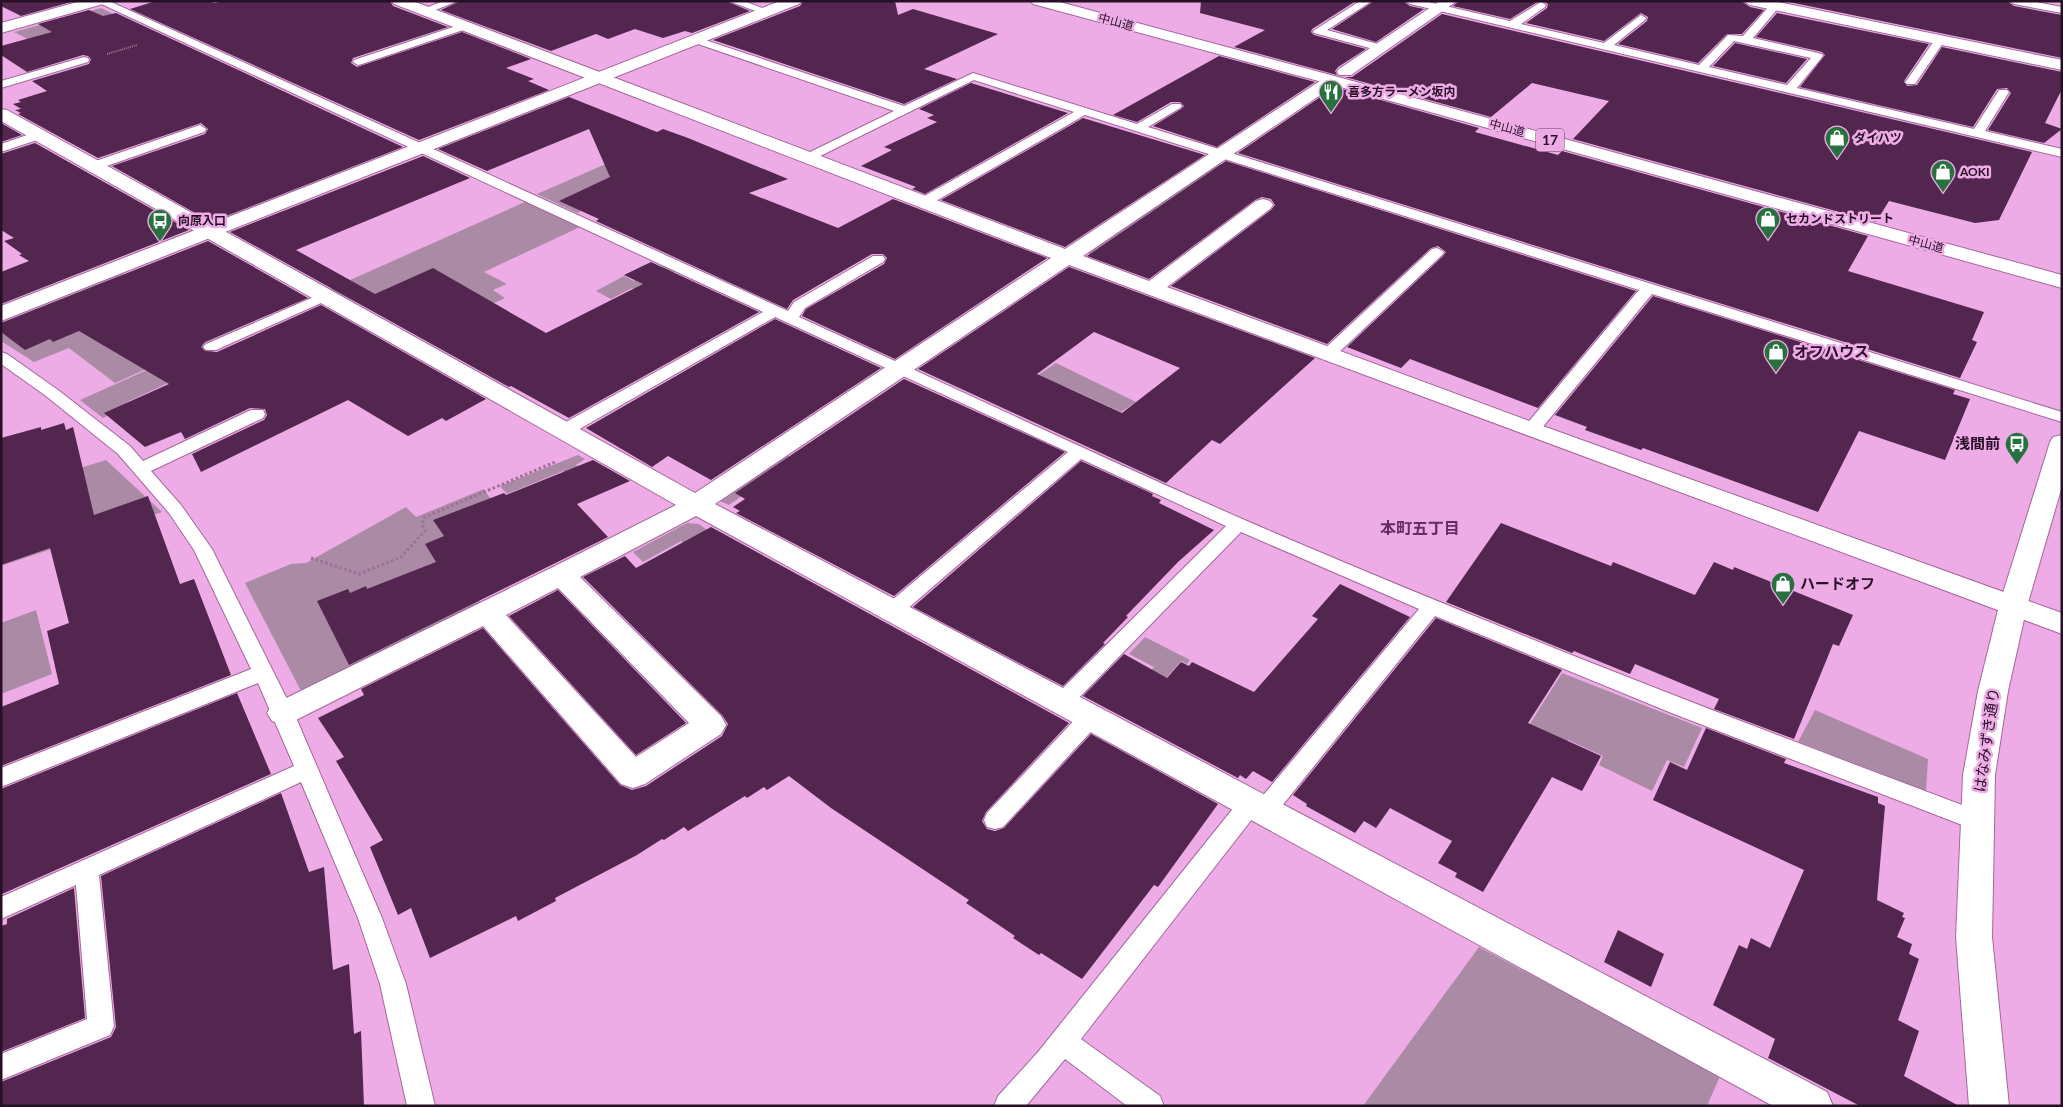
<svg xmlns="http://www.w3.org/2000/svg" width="2063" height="1107" viewBox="0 0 2063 1107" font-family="Lato,'Noto Sans JP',sans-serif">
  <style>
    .green { fill: #ab8aa6 }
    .building { fill: #53264f; fill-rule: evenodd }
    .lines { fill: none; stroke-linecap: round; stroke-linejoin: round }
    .service-casing { stroke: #a4679d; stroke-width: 2 }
    .minor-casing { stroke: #a4679d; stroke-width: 2 }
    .tertiary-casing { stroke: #a4679d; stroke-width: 2 }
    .trunk-casing { stroke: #a4679d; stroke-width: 2 }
    .path-far1 { stroke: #9f6e99; stroke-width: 2; stroke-dasharray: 1 1; stroke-linecap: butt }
    .path { stroke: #9f6e99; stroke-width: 3; stroke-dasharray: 2.5 2.5; stroke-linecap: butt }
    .service { fill: #fff; fill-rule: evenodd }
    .minor { fill: #fff; fill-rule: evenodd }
    .tertiary { fill: #fff; fill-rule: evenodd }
    .trunk { fill: #fff; fill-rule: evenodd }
    .labels { text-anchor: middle; stroke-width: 5; stroke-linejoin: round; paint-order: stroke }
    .far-street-label { font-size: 12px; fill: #270f25; stroke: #eeace6 }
    .far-poi-label { font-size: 12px; font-weight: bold; fill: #270f25; stroke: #eeace6; text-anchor: start }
    .shield { fill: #eeace6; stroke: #633e5f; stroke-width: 1 }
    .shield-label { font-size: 14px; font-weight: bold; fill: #270f25 }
    .poi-label { font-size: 15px; font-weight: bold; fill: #270f25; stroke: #eeace6; text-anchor: start }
    .street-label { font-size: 15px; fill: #270f25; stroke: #eeace6 }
    .neighbourhood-label { font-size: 16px; font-weight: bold; fill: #662d61; stroke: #eeace6 }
  </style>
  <rect width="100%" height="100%" fill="#eeace6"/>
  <g class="green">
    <polygon points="101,8 128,21 41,46 14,32"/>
    <polygon points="615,160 638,170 602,202 577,213 537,194"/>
    <polygon points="1217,163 1225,166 1099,258 1085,252"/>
    <polygon points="525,202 580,227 484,272 507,284 493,290 505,298 422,336 330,289"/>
    <polygon points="663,266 675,272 638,291 632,288 611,299 596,291 624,276 634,281"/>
    <polygon points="122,274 177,307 192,301 238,328 115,383 69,348 34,362 1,341 1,323"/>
    <polygon points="203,345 233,365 190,373 127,402 131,405 103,418 80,400"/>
    <polygon points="1056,363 1136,402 1121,412 1066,387 1046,401 1031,380"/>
    <polygon points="578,455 585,459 576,465 589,473 574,484 563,471 507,494 500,486"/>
    <polygon points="786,455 794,459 729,505 720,501"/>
    <polygon points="106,460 162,512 1,566 1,493"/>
    <polygon points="484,489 520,543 473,589 482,605 308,690 300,689 245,583 291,564 306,563 406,507 416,517"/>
    <polygon points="687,523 699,524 707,530 683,543 681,541 643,562 633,552"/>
    <polygon points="36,610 52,674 1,694 1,623"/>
    <polygon points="1145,637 1190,660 1187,664 1181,661 1160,685 1145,677 1154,667 1129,654"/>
    <polygon points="1562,673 1702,728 1684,767 1667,760 1652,791 1599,765 1603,756 1568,740 1559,756 1521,738"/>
    <polygon points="1815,710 1928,759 1926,791 1798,742"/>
    <polygon points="1479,947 1720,1076 1707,1106 1363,1106"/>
  </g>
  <g class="building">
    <polygon points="1,1 69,1 71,2 21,16 1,6"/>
    <polygon points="156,1 210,1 214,3 225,1 390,1 393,6 448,27 353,58 351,63 357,67 462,32 531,59 506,68 534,79 528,81 549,90 419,140 130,9"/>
    <polygon points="460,1 726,1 750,11 692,33 685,31 663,38 635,29 608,39 596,34 551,51 441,10"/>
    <polygon points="803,1 895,1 898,15 913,9 998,34 924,69 957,79 904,104 713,40 800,6"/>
    <polygon points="1201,1 1356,1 1312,29 1311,32 1314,35 1366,49 1338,67 1335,71 1337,75 1234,47 1265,30 1200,13"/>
    <polygon points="1374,1 1403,1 1410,6 1424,9 1376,42 1332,29"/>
    <polygon points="1459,1 1539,1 1510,19 1453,6"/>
    <polygon points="1543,1 1741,1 1750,7 1764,10 1742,34 1727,34 1698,63 1618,44 1647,21 1648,17 1641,13 1604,41 1526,23 1547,8 1548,4"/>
    <polygon points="1784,1 2007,1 2014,6 2062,15 2062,58"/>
    <polygon points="89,10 103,16 116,13 403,147 211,222 112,166 205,134 208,129 201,123 98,158 18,114 21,113 15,110 21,109 13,104 21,102 18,100 47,91 32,81 89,64 91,59 88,56 83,55 27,72 1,55 1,46 52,32 38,24"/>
    <polygon points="1777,13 1929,44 1904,81 1907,86 1917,85 1942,47 2062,72 2062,89 2045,123 2062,129 2044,143 1988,130 2011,93 2007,88 1997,89 1973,127 1800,87 1825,55 1822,52 1756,37"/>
    <polygon points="1442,14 2032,152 1999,220 1975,223 1889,201 1876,222 1573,139 1609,101 1532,83 1491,117 1345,77 1352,77"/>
    <polygon points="1735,43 1807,59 1786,83 1713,66"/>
    <polygon points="1219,56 1315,82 1217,147 1153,126 1181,109 1184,106 1180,102 1171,102 1137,122 1113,115"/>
    <polygon points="971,83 1068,113 925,194 912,189 916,187 861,166 892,150 884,147 937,122 927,118 934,115 919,109"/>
    <polygon points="1335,87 1479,128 1475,132 1558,155 1562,151 1868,236 1848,271 1984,312 1972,340 1977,342 1960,378 1238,153"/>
    <polygon points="569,97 657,132 663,129 688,138 788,179 749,193 838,228 893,199 1047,258 895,359 802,316 806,309 884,264 887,258 883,254 872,254 793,300 787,309 596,221 599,219 559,201 610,177 589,129 487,171 438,149"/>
    <polygon points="1083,118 1205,155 1065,247 941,200"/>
    <polygon points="1,123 22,135 1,142"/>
    <polygon points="35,143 189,230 1,304 1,272 29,261 19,255 22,254 4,241 14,238 1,230 1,154"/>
    <polygon points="423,156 470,178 296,250 375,294 433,268 546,333 643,284 624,275 651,262 759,312 569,418 511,386 509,387 230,232"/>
    <polygon points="1226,161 1636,291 1538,408 1410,359 1401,368 1347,347 1443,256 1446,252 1438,246 1431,248 1327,344 1171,286 1271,210 1275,205 1271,199 1262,197 1255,200 1149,279 1087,256"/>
    <polygon points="208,241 308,298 205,342 201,347 205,351 217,352 321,305 486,399 446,421 442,418 408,436 348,400 201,472 192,454 264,420 267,415 265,409 250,408 185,439 181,432 145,447 104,413 169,384 79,331 53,342 50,339 25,350 1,332 1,323"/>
    <path d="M1069,267L1315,358L1220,444L1212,440L1166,483L918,369ZM1094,332L1180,368L1122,413L1037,374Z"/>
    <polygon points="1653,296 1955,390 1953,394 1970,399 1945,460 1859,431 1818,512 1643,448 1641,450 1585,430 1587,427 1555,415"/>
    <polygon points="775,319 881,368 711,480 668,456 652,467 586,428"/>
    <polygon points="904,379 1065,452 894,596 736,513 740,511 733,507 745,499 735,493"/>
    <polygon points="64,423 66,430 73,427 94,515 148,496 180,584 194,579 231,675 1,766 1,707 59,684 47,631 69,623 50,548 1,565 1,438 41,427 41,430"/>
    <polygon points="593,460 630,481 577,504 608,537 349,665 317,601 348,589 350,593 366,586 367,589 436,562 425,544 444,536 433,520 504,493 506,495"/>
    <polygon points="1081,461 1153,494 1152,496 1161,500 1159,503 1214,530 1178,562 1126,616 1128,617 1103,643 1105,644 1063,686 913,607"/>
    <polygon points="1501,523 1611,566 1613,562 1695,595 1714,562 1733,570 1734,567 1853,615 1839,646 1833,644 1794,739 1714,709 1719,699 1635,664 1630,674 1574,651 1572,653 1446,602"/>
    <polygon points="711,527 1069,723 986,812 982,821 987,829 995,831 1004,828 1091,734 1218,804 1158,887 1154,885 1082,979 1041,953 1039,955 1013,938 1015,936 966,903 969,900 831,808 789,776 767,790 764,787 747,798 745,796 688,831 684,827 664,840 662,839 637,855 555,898 556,901 518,921 516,916 430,958 411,908 398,915 370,847 383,840 336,761 344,757 318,718 364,695 361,689 483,628 620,785 632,790 646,786 722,736 728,724 722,715 583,577 625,556 636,568"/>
    <polygon points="1340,584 1410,617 1272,782 1253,771 1246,779 1240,775 1238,778 1083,696 1124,654 1167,678 1181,662 1189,666 1192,662 1254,692 1318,619 1312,616"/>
    <polygon points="558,590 686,723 636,755 509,616"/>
    <polygon points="1436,618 1562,670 1528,723 1601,756 1582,791 1552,777 1483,892 1455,877 1457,873 1438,863 1452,841 1390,808 1376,828 1364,821 1355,833 1306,806 1307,804 1293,795"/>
    <polygon points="237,693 271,774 2,894 1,789"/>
    <polygon points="1706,728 1786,759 1784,763 1878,797 1878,803 1885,806 1877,900 1904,913 1902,917 1905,918 1897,937 1912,944 1909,954 1919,959 1898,1020 1919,1031 1904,1076 1959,1106 1860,1106 1768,1058 1775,1039 1713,1005 1739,945 1747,949 1751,938 1770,948 1804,870 1653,800 1670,762 1687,770"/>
    <polygon points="281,793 309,872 324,867 333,970 349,964 354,1034 361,1031 364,1106 1,1106 1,1082 111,1037 116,1027 101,876"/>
    <polygon points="74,888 85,1018 1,1052 1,926 7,924 7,919"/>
    <polygon points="1618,930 1664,954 1651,987 1604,962"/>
  </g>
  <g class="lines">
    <defs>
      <g id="service">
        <path d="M95,1H109L788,311L794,302L873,256H883L885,259L883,262L805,308L799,317C948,385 1096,455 1247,521C1490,626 1738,721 1986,814L1989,821L1986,828L1978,830L1970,828L1674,714L1435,616L1273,817L1265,819L1257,817L1256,814L1081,1039L1160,1096L1164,1106H1127L1065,1059L1026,1106H994L998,1096L1038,1052L1243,796L1251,794L1259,796L1260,799L1419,609L1241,532L1068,709L1061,711L1054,709L1050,703L1054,697L1226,526L1081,459L899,616L892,618L885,616L882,611L885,606L1068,452L775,317L569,435H557L555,431L557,427L763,312Z"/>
        <polygon points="443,1 458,1 428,13 424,14 419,11"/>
        <polygon points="728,1 744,1 772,12 767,15"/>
        <polygon points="1360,1 1372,1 1327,30 1385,46 1386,48 1385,50 1377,50 1314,33 1313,31"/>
        <path d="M1405,1H1424L1510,21L1541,2L1546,5L1545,7L1521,24L1604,43L1641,15L1646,18L1645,20L1614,45L1699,65L1728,35L1743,36L1771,4L1775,3L1780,6L1753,38L1822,54L1823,56L1797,88L1974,129L1999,90H2007L2009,92L1985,131L2062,149V157L1410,4ZM1734,41L1811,58L1787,85L1709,67Z"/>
        <polygon points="2009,1 2031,1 2062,7 2062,13 2014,4"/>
        <polygon points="465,23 469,24 470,26 469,28 362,64 358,65 353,62 354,60"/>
        <polygon points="696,37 904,106 973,73 1137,124 1172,104 1180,104 1182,106 1180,108 1148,127 2062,412 2062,422 1652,294 1537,434 1525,434 1523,430 1525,426 1639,290 1085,115 929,205 919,205 917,202 919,199 1074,112 974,80 810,161 806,160 804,157 806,154 894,111 692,42 691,40 692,38"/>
        <polygon points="1940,37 1945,40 1915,84 1907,84 1905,82 1907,80 1936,38"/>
        <polygon points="84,57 88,58 89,60 88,62 1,88 1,81"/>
        <polygon points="200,125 206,129 204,132 98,169 90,169 88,166 90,163"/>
        <polygon points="39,131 45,135 43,138 1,152 1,144"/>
        <polygon points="1437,248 1444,252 1442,255 1334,357 1322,357 1320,354 1322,351 1432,249"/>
        <polygon points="325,292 330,293 332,296 330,299 216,350 206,350 203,347 206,344"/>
        <polygon points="1,352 7,354 58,390 130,446 143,461 251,410 263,410 265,414 263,418 151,471 181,505 212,549 294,713 382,918 406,984 435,1106 407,1106 380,984 358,918 301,782 99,875 114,1026 110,1035 1,1080 1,1054 87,1019 76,885 1,919 1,897 294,766 258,683 1,787 1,768 251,669 194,550 169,513 118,454 46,396 1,364"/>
        <polygon points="1090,710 1098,712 1101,718 1098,724 1003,827 995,829 987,827 984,820 987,813 1082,712"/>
      </g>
      <g id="minor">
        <polygon points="81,1 105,1 103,4 1,33 1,23"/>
        <path d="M392,1H413L1065,249L1326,77H1338L1340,80L1338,83L1083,256L1149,281L1256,201L1263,199L1270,201L1273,205L1270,209L1167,287L1540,425L2062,613V634L1069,265L715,504L1827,1092L1833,1106H1773L696,516L580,577L721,716L726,725L721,734L645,784L633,788L621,784L483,626L294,721L283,725L272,721L267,713L272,705L551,568L676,505L1,121V109L7,110L695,493L1051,258L394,4ZM558,588L689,723L636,757L506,615Z"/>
        <polygon points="1440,1 1457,1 1351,75 1339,75 1337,72 1339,69"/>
        <polygon points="1743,1 1773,1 2062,60 2062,70 1750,5"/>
      </g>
      <g id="tertiary">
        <polygon points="780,1 801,1 799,4 1,321 1,306"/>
        <polygon points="2062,435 2062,486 2027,606 2008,691 1995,775 1992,937 2009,1106 1969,1106 1956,937 1963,775 1978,691 1999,606 2050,442 2053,437"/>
      </g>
      <polygon id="trunk" points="1031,1 1056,1 1338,77 2062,275 2062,288 1326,83 1033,4"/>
    </defs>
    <use href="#service" class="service-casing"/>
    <use href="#minor" class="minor-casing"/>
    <use href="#tertiary" class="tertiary-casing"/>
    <use href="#trunk" class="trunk-casing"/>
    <polyline class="path-far1" points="107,54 137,45"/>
    <polyline class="path" points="311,558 359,574 401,557 425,531 422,523 425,517 555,462"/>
    <use href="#service" class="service"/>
    <use href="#minor" class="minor"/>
    <use href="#tertiary" class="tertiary"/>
    <use href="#trunk" class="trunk"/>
  </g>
  <defs>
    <symbol id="restaurant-pin" viewBox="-11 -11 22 30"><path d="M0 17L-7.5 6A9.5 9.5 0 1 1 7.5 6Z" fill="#27713e" stroke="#eeace6"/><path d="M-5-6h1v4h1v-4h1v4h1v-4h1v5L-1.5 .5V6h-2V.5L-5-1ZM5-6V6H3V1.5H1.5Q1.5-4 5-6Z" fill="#fff"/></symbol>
    <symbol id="shop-pin" viewBox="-11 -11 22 30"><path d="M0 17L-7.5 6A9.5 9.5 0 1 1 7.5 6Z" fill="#27713e" stroke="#eeace6"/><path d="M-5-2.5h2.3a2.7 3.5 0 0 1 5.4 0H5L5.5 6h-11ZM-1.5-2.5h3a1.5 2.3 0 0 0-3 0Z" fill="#fff"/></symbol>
    <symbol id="bus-pin" viewBox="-11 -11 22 30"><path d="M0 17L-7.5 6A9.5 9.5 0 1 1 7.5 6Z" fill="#27713e" stroke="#eeace6"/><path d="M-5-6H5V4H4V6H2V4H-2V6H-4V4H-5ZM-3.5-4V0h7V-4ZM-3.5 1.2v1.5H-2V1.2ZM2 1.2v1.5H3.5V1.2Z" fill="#fff"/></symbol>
  </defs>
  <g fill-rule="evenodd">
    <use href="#restaurant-pin" x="1317" y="78" width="28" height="38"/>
    <use href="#shop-pin" x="1823" y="124" width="28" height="38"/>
    <use href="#shop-pin" x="1929" y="158" width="28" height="38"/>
    <use href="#shop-pin" x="1754" y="205" width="28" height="38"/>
    <use href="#bus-pin" x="146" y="207" width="28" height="38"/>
    <use href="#shop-pin" x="1762" y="338" width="28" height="38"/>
    <use href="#bus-pin" x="2003" y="430" width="28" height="38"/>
    <use href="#shop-pin" x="1769" y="570" width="28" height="38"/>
  </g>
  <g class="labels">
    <g class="far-street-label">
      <text transform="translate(1116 22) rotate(15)" y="4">中山道</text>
      <text transform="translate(1507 128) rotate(15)" y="4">中山道</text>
      <text transform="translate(1926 244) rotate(15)" y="4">中山道</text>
    </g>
    <g class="far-poi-label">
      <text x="1348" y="96">喜多方ラーメン坂内</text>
      <text x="1854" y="142">ダイハツ</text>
      <text x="1960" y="176">AOKI</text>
      <text x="1786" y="223">セカンドストリート</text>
      <text x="178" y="225">向原入口</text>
    </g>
    <rect class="shield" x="1536" y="128.5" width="28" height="23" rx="4"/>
    <g class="shield-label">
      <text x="1550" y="145">17</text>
    </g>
    <g class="poi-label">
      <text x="1794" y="357">オフハウス</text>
      <text x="2000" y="449" text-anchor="end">浅間前</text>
      <text x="1800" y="589">ハードオフ</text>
    </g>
    <g class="street-label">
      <text transform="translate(1987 740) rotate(-82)" y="5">はなみずき通り</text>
    </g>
    <g class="neighbourhood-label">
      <text x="1420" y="534">本町五丁目</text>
    </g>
  </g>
  <rect width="2063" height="1107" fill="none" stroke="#270f25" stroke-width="5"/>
</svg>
